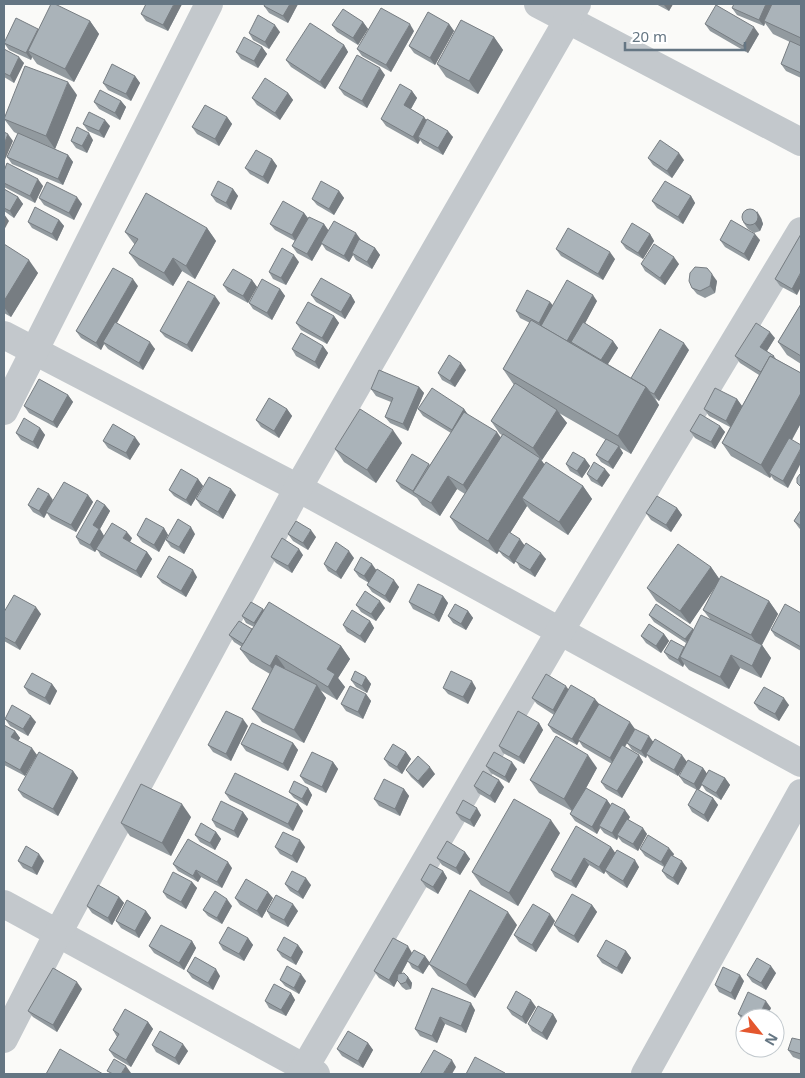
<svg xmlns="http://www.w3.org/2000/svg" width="805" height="1078" viewBox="0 0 805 1078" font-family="'Noto Sans',sans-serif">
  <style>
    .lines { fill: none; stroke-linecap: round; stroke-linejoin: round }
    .minor { stroke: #c3c8cc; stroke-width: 28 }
    .wall { fill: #929a9f }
    .shaded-wall { fill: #777d82 }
    .building { fill: #aab3b9; stroke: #777d82 }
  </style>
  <rect width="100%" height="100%" fill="#fafaf8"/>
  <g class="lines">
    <g class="minor">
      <polyline points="538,4 801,142"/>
      <polyline points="4,335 298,488 801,763"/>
      <polyline points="4,411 209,4"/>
      <polyline points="4,904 316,1074"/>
      <polyline points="4,1039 58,933 298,488 577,4"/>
      <polyline points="301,1074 560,631 801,231"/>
      <polyline points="645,1074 801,793"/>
    </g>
  </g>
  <g class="wall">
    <polygon points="182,4 168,31 146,21 141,14"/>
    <polygon points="265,4 298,4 288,23 269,13 264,6"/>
    <polygon points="656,4 673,4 669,11"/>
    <polygon points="801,4 801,78 786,71 781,64 790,42 773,34 765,23 764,26 737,15 732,8"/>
    <polygon points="90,21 99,34 74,82 37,64 32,57 31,60 9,50 4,43 38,30"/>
    <polygon points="363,22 368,29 358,45 337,32 332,25"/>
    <polygon points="449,24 454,31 435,65 414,53 409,46"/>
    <polygon points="705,24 759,34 748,53 710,31"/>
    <polygon points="414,31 391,72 362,56 357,49"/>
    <polygon points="280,32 269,49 253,40 249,33"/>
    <polygon points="494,37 503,50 478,94 446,77 437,64"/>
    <polygon points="344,45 348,52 325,89 291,67 286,60"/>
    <polygon points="262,47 267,54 258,68 241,59 236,52"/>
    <polygon points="4,49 24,63 14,83 4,77"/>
    <polygon points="385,75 367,108 344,95 339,88"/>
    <polygon points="135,76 140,83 131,101 108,90 103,83"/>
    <polygon points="412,91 417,98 411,109 424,117 427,121 453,137 443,155 423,144 420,140 418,144 386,126 381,119"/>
    <polygon points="288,93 293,100 280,120 257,105 252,98"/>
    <polygon points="77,95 55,149 28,137 68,155 73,162 63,185 12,164 7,157 18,134 14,132 4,119"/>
    <polygon points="121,101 126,107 120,120 99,109 94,102"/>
    <polygon points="227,117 232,124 219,146 197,134 192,127"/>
    <polygon points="83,124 110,126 104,138 88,131"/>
    <polygon points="93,140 87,153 76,148 71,141"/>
    <polygon points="648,158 684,160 672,178 653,165"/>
    <polygon points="272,159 277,166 268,184 250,174 245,168"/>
    <polygon points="4,171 43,186 35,203 4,187"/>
    <polygon points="4,189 18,197 23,204 14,218 4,211"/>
    <polygon points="233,189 238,196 231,210 216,202 211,195"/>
    <polygon points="339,191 344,198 334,215 317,205 312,199"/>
    <polygon points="691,196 695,203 683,224 657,208 652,201"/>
    <polygon points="39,198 82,204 74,220 44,205"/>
    <polygon points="304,213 308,218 324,224 328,231 361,240 375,248 380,255 372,269 356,260 353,255 349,262 326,250 322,244 312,261 297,253 292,246 295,241 275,230 270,224"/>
    <polygon points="761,218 763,224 760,231 754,233 748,229 743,222"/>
    <polygon points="59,220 64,226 57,241 32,228 28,222"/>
    <polygon points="207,228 216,241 195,279 182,271 173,286 139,266 129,253 135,245 125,232"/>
    <polygon points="650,234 654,241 643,259 626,249 621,242"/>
    <polygon points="801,234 797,295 780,286 775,279"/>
    <polygon points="720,240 760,240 749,261 725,247"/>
    <polygon points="4,244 38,273 11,317 4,313"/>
    <polygon points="556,249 615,259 603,280 561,256"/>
    <polygon points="299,262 286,285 273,279 269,272"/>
    <polygon points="641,264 679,264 665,285 645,271"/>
    <polygon points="252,280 257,287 248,303 228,292 223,285"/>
    <polygon points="717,281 715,293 705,298 697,294 692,288"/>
    <polygon points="138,286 116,323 155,349 143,370 108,349 104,344 101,350 81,338 76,331"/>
    <polygon points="280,289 285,296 272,320 253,309 249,303"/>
    <polygon points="311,295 351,295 355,302 345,319 316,302"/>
    <polygon points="597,301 585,323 613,341 618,348 608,364 631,378 689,350 659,401 655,398 659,405 631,454 619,447 623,453 613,469 601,462 596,455 606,440 559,413 567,423 542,460 541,460 544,464 583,486 592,499 568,535 531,511 527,506 510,533 525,546 546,559 535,577 520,568 516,561 514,564 503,556 499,551 497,554 459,530 450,517 465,494 457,489 440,516 422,505 417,498 401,488 396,481 429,464 430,465 451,433 423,416 418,409 464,409 468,415 500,438 502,435 500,434 491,421 514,385 503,369 530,323 520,318 516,311 550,302 553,306"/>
    <polygon points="220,303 192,352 165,337 160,331"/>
    <polygon points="801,304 801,364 787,355 778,342"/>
    <polygon points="334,316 339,323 327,344 301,330 296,323"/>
    <polygon points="775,338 767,351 774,356 776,359 801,373 801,423 792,440 788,488 774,480 771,476 770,478 731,456 722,443 730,427 709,416 704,409 737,399 742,406 759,375 740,363 735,356"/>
    <polygon points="323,346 328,353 319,369 296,356 292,349"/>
    <polygon points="466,370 455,387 442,380 438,373"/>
    <polygon points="419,387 424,393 408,431 390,423 385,417 391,402 376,396 371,389"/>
    <polygon points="68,395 73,402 57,428 29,413 24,406"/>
    <polygon points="287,409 292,416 279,438 261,427 256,420"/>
    <polygon points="720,426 725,432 715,449 695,438 690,431"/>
    <polygon points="40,428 45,435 38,449 21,440 16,433"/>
    <polygon points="103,441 140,444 130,460 108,448"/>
    <polygon points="402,443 376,483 344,462 335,449"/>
    <polygon points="585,459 590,466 582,478 570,471 566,464"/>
    <polygon points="587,474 610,475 602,487 591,481"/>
    <polygon points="198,479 203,486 191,506 174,496 169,490"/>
    <polygon points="88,495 93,502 76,532 51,519 47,513 44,518 33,512 28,505"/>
    <polygon points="236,495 223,519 201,506 196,499"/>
    <polygon points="105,505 110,511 100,529 104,536 132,538 130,542 147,552 152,559 141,578 101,556 97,549 95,552 80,544 76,537"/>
    <polygon points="677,508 682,515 671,532 651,520 646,513"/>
    <polygon points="801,510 801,530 799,528 794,521"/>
    <polygon points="164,528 168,535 159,552 142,542 137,535"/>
    <polygon points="195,534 184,554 171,547 166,540"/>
    <polygon points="288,534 316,537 308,550 293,541"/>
    <polygon points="303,555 292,573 276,563 271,557"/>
    <polygon points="354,558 341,579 328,571 324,564"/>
    <polygon points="711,567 720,580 769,601 778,614 762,645 771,658 761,678 740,668 729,689 689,670 684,664 683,667 669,659 664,652 684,647 686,643 654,622 649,615 693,630 710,619 703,610 718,582 690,624 656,601 647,588"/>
    <polygon points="354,570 376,570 399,587 390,603 372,592 367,585 369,583 359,577"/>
    <polygon points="157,577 197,577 186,597 162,583"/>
    <polygon points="443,596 448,603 439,622 413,609 409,602"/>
    <polygon points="356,605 385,608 376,621 361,612"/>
    <polygon points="263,609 264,610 341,646 350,659 338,678 345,687 337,700 320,690 326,698 304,743 262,722 252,709 270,674 250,662 240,649 242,647 234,642 229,635 252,629 254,627 246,623 242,616"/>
    <polygon points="468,611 473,618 466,630 453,623 448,616"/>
    <polygon points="4,612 41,614 20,650 4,641"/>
    <polygon points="801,613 801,651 775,636 771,630"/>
    <polygon points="370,621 374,628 365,643 347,632 343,625"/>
    <polygon points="664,634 669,641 661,653 646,643 641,636"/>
    <polygon points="366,677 371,684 367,693 356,687 351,680"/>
    <polygon points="52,684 57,691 50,705 29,694 24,687"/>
    <polygon points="443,688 476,688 468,704 448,694"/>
    <polygon points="569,689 599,704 635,729 625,747 639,755 643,762 622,798 606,789 601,782 612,764 583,747 579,741 577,745 553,732 548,725 554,715 537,704 532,698"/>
    <polygon points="366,694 371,701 363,719 346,711 341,704"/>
    <polygon points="754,703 789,705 779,721 759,710"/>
    <polygon points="5,719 36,722 28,736 10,726"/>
    <polygon points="539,723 543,730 524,764 503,753 499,746"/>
    <polygon points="4,725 15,731 20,738 18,741 37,755 25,776 4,765"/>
    <polygon points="248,726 231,761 213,752 208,745"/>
    <polygon points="653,741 687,762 678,776 651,761 647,755 646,758 632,750 627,743"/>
    <polygon points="293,743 298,750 288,771 246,751 241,744"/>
    <polygon points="406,752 411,759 402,774 389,766 384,759"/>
    <polygon points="333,762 338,769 326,793 305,783 300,776"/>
    <polygon points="486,766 517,769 509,783 491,773"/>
    <polygon points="597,768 586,788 607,800 611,806 630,817 628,819 647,834 638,851 622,842 618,837 617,840 604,833 600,828 597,834 575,821 570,814 572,811 539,793 530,780"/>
    <polygon points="703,768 707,774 725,778 730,785 721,800 706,791 702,785 699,790 713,798 718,805 708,822 692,812 688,805 697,790 684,783 679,776"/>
    <polygon points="406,770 435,774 423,788 411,777"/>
    <polygon points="73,771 78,778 58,816 23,797 18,790"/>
    <polygon points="474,786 504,787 495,803 478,793"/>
    <polygon points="308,788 312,795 307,806 294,798 289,792"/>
    <polygon points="404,789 409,796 400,816 379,806 374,799"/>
    <polygon points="225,793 298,804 303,811 293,831 230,800"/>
    <polygon points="243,812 248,819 238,838 216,827 212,820"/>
    <polygon points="456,813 481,815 474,827 461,820"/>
    <polygon points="191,817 171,856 130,836 121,823"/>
    <polygon points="216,832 221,839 215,850 200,842 195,835"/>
    <polygon points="560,833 518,906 481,885 472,872"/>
    <polygon points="275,847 305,847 297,863 280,854"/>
    <polygon points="611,847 615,853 639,867 627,888 610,877 605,871 604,874 589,865 576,888 555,877 551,870"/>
    <polygon points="640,849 674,854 673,856 687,868 678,885 667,878 662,871 664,867 645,856"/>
    <polygon points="465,852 470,859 460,875 442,865 437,858"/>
    <polygon points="18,861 44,861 37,875 23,868"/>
    <polygon points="173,864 232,868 222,888 201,877 198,882 178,871"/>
    <polygon points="443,871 447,878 438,894 426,887 421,880"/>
    <polygon points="192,882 197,888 186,909 167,898 163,892"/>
    <polygon points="285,884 311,885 303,899 290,891"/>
    <polygon points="119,897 124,903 112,925 92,913 87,906"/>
    <polygon points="235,898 273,898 262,918 240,905"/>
    <polygon points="592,905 597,912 578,943 559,932 554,925"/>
    <polygon points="232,906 222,924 208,916 203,910"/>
    <polygon points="146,911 151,918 139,938 121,928 116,921"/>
    <polygon points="267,911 298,911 288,927 271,918"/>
    <polygon points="555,921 536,952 519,942 514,935"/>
    <polygon points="517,925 475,998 438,976 429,964 423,974 412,968 408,961 401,974 408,977 412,983 411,989 406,990 402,987 397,980 394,987 379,978 374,971 412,953 425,956 429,962"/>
    <polygon points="248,938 253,945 244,961 223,950 219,943"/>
    <polygon points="192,941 196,948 184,970 154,953 149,946"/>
    <polygon points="298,945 303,952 296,965 282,957 277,950"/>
    <polygon points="626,951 631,958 622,974 602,963 597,956"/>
    <polygon points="187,971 220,976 213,990 192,978"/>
    <polygon points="776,973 766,990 752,982 747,975"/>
    <polygon points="280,980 306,981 299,994 285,986"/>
    <polygon points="744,981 735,1000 719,992 715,985"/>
    <polygon points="432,988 475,1010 466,1033 445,1024 437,1043 420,1036 415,1029"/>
    <polygon points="82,989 57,1032 33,1017 28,1011"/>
    <polygon points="291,993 295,1000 286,1016 269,1008 265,1001"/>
    <polygon points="536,1007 526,1024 512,1015 507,1008"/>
    <polygon points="771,1008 766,1018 745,1018 745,1022 743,1021 738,1014"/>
    <polygon points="553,1014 557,1021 547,1040 532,1031 528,1024"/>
    <polygon points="148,1022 153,1029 131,1067 114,1057 109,1050 117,1037 113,1030"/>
    <polygon points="801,1040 801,1060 793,1057 788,1050"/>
    <polygon points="368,1043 373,1050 363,1068 342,1056 337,1049"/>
    <polygon points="152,1045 188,1051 179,1065 156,1052"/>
  </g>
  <g class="shaded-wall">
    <polygon points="174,4 182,4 168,31 163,25"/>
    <polygon points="290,4 298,4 288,23 283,16"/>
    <polygon points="664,4 673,4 669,11 664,5"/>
    <polygon points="766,4 773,4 764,21 765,23 764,26 759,20"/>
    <polygon points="90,21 99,34 74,82 65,69"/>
    <polygon points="363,22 368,29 358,45 353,38"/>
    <polygon points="410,24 414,31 391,72 386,65"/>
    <polygon points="449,24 454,31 435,65 430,58"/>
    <polygon points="275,25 280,32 269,49 265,42"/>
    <polygon points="754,27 759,34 748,53 743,46"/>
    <polygon points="38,29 28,51 32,57 31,60 26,53"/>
    <polygon points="494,37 503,50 478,94 469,81"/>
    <polygon points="344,45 348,52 325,89 320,82"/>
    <polygon points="262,47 267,54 258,68 254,61"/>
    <polygon points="19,57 24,63 14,83 10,76"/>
    <polygon points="380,68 385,75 367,108 362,101"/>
    <polygon points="135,76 140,83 131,101 126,94"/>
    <polygon points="68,82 77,95 55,149 46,136"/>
    <polygon points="412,91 417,98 409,112 404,105"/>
    <polygon points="288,93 293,100 280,120 275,113"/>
    <polygon points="121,101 126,107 120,120 115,113"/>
    <polygon points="227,117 232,124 219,146 215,139"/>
    <polygon points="424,117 429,124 418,137 420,140 418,144 413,137"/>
    <polygon points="105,120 110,126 104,138 99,131"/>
    <polygon points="448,131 453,137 443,155 438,148"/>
    <polygon points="89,133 93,140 87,153 82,146"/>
    <polygon points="8,134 13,141 4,162 4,144"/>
    <polygon points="679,153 684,160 672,178 667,171"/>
    <polygon points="68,155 73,162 63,185 58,179"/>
    <polygon points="272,159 277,166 268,184 263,177"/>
    <polygon points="38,179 43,186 35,203 30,196"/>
    <polygon points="233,189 238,196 231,210 226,203"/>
    <polygon points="339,191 344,198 334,215 329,209"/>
    <polygon points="691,196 695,203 683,224 678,217"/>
    <polygon points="18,197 23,204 14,218 10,211"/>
    <polygon points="77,197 82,204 74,220 69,213"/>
    <polygon points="757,211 761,218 763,224 760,231 755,224"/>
    <polygon points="304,213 309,220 296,242 292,235"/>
    <polygon points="4,214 9,221 4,230"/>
    <polygon points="59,220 64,226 57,241 52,234"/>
    <polygon points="324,224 329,231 312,261 307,254"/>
    <polygon points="207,228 216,241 195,279 186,266"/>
    <polygon points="356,233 361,240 352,253 353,255 349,262 344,256"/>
    <polygon points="650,234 654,241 643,259 638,253"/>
    <polygon points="755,234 760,240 749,261 744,254"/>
    <polygon points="375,248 380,255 372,269 367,262"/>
    <polygon points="610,252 615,259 603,280 598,274"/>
    <polygon points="294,255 299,262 286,285 281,278"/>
    <polygon points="674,257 679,264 665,285 660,278"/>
    <polygon points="173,258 182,271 173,286 164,273"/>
    <polygon points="29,260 38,273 11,317 4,307 4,301"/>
    <polygon points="801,272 801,287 797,295 792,289"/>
    <polygon points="712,274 717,281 715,293 710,286"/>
    <polygon points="133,279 138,286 105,344 103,342 104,344 101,350 96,343"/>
    <polygon points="252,280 257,287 248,303 243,296"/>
    <polygon points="280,289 285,296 272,320 267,313"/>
    <polygon points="351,295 355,302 345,319 341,312"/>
    <polygon points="593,295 597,301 574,344 571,342 573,345 566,341"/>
    <polygon points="215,296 220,303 192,352 187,345"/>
    <polygon points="550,302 555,308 542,328 539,323"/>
    <polygon points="334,316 339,323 327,344 322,338"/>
    <polygon points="770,332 775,338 765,354 760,347"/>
    <polygon points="613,341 618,348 606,367 601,360"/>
    <polygon points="150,342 155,349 143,370 139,363"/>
    <polygon points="684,343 689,350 659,401 654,394"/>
    <polygon points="323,346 328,353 319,369 315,362"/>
    <polygon points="461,363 466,370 455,387 450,381"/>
    <polygon points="419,387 424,393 408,431 403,424"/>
    <polygon points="646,387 659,405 631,454 618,436"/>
    <polygon points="801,393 801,423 772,475 769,473 771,476 770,478 761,465"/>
    <polygon points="68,395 73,402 57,428 53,422"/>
    <polygon points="737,399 742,406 731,427 726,421"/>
    <polygon points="287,409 292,416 279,438 274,431"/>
    <polygon points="464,409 469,416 456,436 452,430"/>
    <polygon points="557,410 567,423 542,460 533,448"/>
    <polygon points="720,426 725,432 715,449 711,442"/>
    <polygon points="40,428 45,435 38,449 33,442"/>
    <polygon points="393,430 402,443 376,483 367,470"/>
    <polygon points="497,432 506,445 472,498 463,485"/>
    <polygon points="135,437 140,444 130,460 126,453"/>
    <polygon points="619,446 623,453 613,469 608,462"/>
    <polygon points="801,448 801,463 788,488 783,481"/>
    <polygon points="540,458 549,471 522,498 527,506 497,554 488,541"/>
    <polygon points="585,459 590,466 582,478 577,471"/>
    <polygon points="605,469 610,475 602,487 597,481"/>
    <polygon points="448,476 457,489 440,516 431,503"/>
    <polygon points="198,479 203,486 191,506 186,500"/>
    <polygon points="583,486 592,499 568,535 559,522"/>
    <polygon points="231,489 236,495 223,519 218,512"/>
    <polygon points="49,494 53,500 44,518 39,511"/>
    <polygon points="88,495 93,502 76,532 71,525"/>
    <polygon points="105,505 110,511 100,529 104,536 95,552 90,545 93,525"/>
    <polygon points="677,508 682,515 671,532 666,525"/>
    <polygon points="191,527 195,534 184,554 179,547"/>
    <polygon points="164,528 168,535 159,552 154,545"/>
    <polygon points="311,530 316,537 308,550 303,543"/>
    <polygon points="127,532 132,538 128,545 123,538"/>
    <polygon points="520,539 525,546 514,564 509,557"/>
    <polygon points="299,549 303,555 292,573 288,566"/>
    <polygon points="349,551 354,558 341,579 336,572"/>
    <polygon points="147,552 152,559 141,578 136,571"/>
    <polygon points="541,553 546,559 535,577 530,570"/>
    <polygon points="372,564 377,571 369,583 364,576"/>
    <polygon points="711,567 720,580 690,624 680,611"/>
    <polygon points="193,570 197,577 186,597 181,591"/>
    <polygon points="394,580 399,587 390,603 385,596"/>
    <polygon points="443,596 448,603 439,622 434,615"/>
    <polygon points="380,601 385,608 376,621 371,614"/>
    <polygon points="769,601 778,614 760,648 751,635"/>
    <polygon points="36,607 41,614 20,650 15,643"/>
    <polygon points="263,609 268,615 259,630 254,623"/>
    <polygon points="468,611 473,618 466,630 461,624"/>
    <polygon points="370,621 374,628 365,643 360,636"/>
    <polygon points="693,629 698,636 690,646 685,639"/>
    <polygon points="664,634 669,641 661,653 656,646"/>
    <polygon points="762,645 771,658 761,678 752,666"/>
    <polygon points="341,646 350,659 338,678 345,687 337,700 328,687 327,669"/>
    <polygon points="276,655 285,668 279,679 270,666"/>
    <polygon points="731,655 740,668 729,689 720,677"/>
    <polygon points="680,657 684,664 683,667 678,660"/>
    <polygon points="366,677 371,684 367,693 362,686"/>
    <polygon points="472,681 476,688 468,704 463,697"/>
    <polygon points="52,684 57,691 50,705 45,698"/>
    <polygon points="317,685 326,698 304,743 294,730"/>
    <polygon points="566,686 571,693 558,717 553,710"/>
    <polygon points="366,694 371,701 363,719 358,712"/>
    <polygon points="784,698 789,705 779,721 775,714"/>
    <polygon points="595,699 600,705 578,740 579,741 577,745 572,739"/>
    <polygon points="31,716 36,722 28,736 23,729"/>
    <polygon points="243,719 248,726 231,761 226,754"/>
    <polygon points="630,722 635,729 614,765 610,758"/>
    <polygon points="539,723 543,730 524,764 519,757"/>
    <polygon points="15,731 20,738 16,744 11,737"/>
    <polygon points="649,736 654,743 646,754 647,755 646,758 641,751"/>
    <polygon points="293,743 298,750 288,771 283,764"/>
    <polygon points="32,748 37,755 25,776 20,770"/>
    <polygon points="406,752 411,759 402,774 397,767"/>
    <polygon points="588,755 597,768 573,812 564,799"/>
    <polygon points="639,755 643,762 622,798 617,791"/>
    <polygon points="682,755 687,762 678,776 674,770"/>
    <polygon points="333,762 338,769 326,793 322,787"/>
    <polygon points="512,762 517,769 509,783 505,777"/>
    <polygon points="430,767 435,774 423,788 418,781"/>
    <polygon points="703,768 708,775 698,791 694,784"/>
    <polygon points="73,771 78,778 58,816 53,809"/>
    <polygon points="725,778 730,785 721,800 716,793"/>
    <polygon points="499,780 504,787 495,803 490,796"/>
    <polygon points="308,788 312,795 307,806 302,799"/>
    <polygon points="404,789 409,796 400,816 395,809"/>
    <polygon points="713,798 718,805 708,822 704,815"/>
    <polygon points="607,800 612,807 599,826 600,828 597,834 592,827"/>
    <polygon points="182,804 191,817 171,856 162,843"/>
    <polygon points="298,804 303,811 293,831 288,824"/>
    <polygon points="477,808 481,815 474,827 470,820"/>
    <polygon points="625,810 630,817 619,836 617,835 618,837 617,840 612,833"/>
    <polygon points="243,812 248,819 238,838 234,831"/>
    <polygon points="551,820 560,833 518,906 509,893"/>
    <polygon points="643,828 647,834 638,851 633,844"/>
    <polygon points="216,832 221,839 215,850 210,843"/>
    <polygon points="300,840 305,847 297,863 292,856"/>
    <polygon points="611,847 616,854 604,874 599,867"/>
    <polygon points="669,848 674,854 666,868 661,862"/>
    <polygon points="465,852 470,859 460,875 456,868"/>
    <polygon points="39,854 44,861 37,875 32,868"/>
    <polygon points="584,858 589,865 576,888 571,881"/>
    <polygon points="635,860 639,867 627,888 623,881"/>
    <polygon points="682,861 687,868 678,885 673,878"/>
    <polygon points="228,862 232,868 222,888 217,882"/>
    <polygon points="196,870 201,877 198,882 193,876"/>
    <polygon points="443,871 447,878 438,894 433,887"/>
    <polygon points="306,878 311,885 303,899 298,892"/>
    <polygon points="192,882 197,888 186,909 181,902"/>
    <polygon points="268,892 273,898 262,918 257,911"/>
    <polygon points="119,897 124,903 112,925 108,918"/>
    <polygon points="227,899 232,906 222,924 217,918"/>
    <polygon points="293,904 298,911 288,927 284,920"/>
    <polygon points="592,905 597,912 578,943 574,936"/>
    <polygon points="146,911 151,918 139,938 135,931"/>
    <polygon points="508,912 517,925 475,998 466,985"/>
    <polygon points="550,914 555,921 536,952 532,945"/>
    <polygon points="248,938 253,945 244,961 239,954"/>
    <polygon points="192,941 196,948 184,970 179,963"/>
    <polygon points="298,945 303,952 296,965 291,958"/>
    <polygon points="408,946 412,953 394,987 389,980"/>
    <polygon points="626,951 631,958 622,974 617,968"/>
    <polygon points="425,956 430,963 423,974 418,967"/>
    <polygon points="771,966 776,973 766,990 761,983"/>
    <polygon points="216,969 220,976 213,990 208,983"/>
    <polygon points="301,974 306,981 299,994 294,988"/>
    <polygon points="740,975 744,981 735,1000 731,993"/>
    <polygon points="408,977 412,983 411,989 406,982"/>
    <polygon points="77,982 82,989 57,1032 53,1025"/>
    <polygon points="291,993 295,1000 286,1016 281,1010"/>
    <polygon points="531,1000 536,1007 526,1024 522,1017"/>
    <polygon points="766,1001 771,1008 766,1018 758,1018"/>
    <polygon points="471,1003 475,1010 466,1033 461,1026"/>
    <polygon points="553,1014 557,1021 547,1040 542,1033"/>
    <polygon points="440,1017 445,1024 437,1043 432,1036"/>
    <polygon points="148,1022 153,1029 131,1067 126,1060"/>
    <polygon points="368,1043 373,1050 363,1068 358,1061"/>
    <polygon points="183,1044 188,1051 179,1065 175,1058"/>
    <polygon points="452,1060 456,1067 452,1074 443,1074"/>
    <polygon points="126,1066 131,1073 130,1074 121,1074"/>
  </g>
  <g class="building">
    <polygon points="51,4 55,4 90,21 65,69 28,51"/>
    <polygon points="146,4 174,4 163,25 141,14"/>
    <polygon points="265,4 290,4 283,16 264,6"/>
    <polygon points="734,4 766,4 759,20 732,8"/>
    <polygon points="772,4 801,4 801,38 764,21"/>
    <polygon points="716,5 754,27 743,46 705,24"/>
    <polygon points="381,8 410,24 386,65 357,49"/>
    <polygon points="343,9 363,22 353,38 332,25"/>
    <polygon points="428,12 449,24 430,58 409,46"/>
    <polygon points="258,15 275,25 265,42 249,33"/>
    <polygon points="16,18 38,29 26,53 4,43"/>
    <polygon points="461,20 494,37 469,81 437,64"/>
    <polygon points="310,23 344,45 320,82 286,60"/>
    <polygon points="244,37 262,47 254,61 236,52"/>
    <polygon points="790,41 801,46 801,73 781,64"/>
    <polygon points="4,49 19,57 10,76 4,73"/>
    <polygon points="357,55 380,68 362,101 339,88"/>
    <polygon points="112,64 135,76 126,94 103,83"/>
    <polygon points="25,66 68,82 46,136 4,119"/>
    <polygon points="265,78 288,93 275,113 252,98"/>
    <polygon points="400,84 412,91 404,105 424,117 413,137 381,119"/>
    <polygon points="100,90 121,101 115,113 94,102"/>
    <polygon points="205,105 227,117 215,139 192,127"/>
    <polygon points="89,112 105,120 99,131 83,124"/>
    <polygon points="427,119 448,131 438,148 418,137"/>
    <polygon points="77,127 89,133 82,146 71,141"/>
    <polygon points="4,132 8,134 4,144"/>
    <polygon points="18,133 68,155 58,179 7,157"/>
    <polygon points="660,140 679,153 667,171 648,158"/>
    <polygon points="256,150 272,159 263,177 245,168"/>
    <polygon points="7,163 38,179 30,196 4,183 4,171"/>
    <polygon points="218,181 233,189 226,203 211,195"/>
    <polygon points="321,181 339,191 329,209 312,199"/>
    <polygon points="665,181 691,196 678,217 652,201"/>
    <polygon points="47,182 77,197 69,213 39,198"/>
    <polygon points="4,189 18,197 10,211 4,208"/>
    <polygon points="146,193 207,228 186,266 173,258 164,273 129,253 138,239 125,232"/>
    <polygon points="283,201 304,213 292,235 270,224"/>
    <polygon points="35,207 59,220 52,234 28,222"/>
    <circle cx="750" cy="217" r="8"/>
    <polygon points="309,217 324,224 307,254 292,246"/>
    <polygon points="731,220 755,234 744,254 720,240"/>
    <polygon points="334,221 356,233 344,256 321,243"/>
    <polygon points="632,223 650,234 638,253 621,242"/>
    <polygon points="568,228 610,252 598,274 556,249"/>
    <polygon points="801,234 801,272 792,289 775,279"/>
    <polygon points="359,239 375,248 367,262 352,253"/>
    <polygon points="4,244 29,260 4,301"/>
    <polygon points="654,244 674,257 660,278 641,264"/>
    <polygon points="282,248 294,255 281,278 269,272"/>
    <polygon points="695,267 707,268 712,274 710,286 700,291 692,288 689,281 690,273"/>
    <polygon points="113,268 133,279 96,343 76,331"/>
    <polygon points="233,269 252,280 243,296 223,285"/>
    <polygon points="321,278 351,295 341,312 311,295"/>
    <polygon points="262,279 280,289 267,313 249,303"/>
    <polygon points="567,280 593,295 567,341 541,326"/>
    <polygon points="188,281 215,296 187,345 160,331"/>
    <polygon points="527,290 550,302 539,323 516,311"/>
    <polygon points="308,302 334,316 322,338 296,323"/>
    <polygon points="801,304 801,356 778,342"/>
    <polygon points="531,320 646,387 618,436 503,369"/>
    <polygon points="115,322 150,342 139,363 103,342"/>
    <polygon points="583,322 613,341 601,360 571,342"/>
    <polygon points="756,323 770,332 760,347 774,356 773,357 770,356 761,372 735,356"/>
    <polygon points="660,329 684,343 654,394 650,392 646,387 631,378"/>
    <polygon points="301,333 323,346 315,362 292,349"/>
    <polygon points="449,355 461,363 450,381 438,373"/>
    <polygon points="770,356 801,373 801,393 761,465 722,443"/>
    <polygon points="379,370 419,387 403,424 385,417 393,398 371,389"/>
    <polygon points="39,379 68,395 53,422 24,406"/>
    <polygon points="515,383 557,410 533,448 491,421"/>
    <polygon points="432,388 464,409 452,430 418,409"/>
    <polygon points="715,388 737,399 726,421 704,409"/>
    <polygon points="269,398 287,409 274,431 256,420"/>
    <polygon points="360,409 393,430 367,470 335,449"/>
    <polygon points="464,412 497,432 463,485 448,476 431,503 413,492"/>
    <polygon points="700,414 720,426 711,442 690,431"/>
    <polygon points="24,418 40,428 33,442 16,433"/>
    <polygon points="113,424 135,437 126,453 103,441"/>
    <polygon points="503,434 540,458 488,541 450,517"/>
    <polygon points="789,438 801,445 801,448 783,481 769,473"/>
    <polygon points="606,439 619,446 608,462 596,455"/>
    <polygon points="573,452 585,459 577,471 566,464"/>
    <polygon points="412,454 429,464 413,491 396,481"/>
    <polygon points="546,462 583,486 559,522 522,498"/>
    <polygon points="594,462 605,469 597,481 587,474"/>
    <polygon points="181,469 198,479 186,500 169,490"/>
    <polygon points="800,474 801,474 801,487 797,483 797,478"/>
    <polygon points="209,477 231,489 218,512 196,499"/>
    <polygon points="64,482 88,495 71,525 46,512"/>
    <polygon points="38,488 49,494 39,511 28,505"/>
    <polygon points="657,496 677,508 666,525 646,513"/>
    <polygon points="97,500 105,505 93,525 99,529 90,545 76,537"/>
    <polygon points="801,510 801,526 794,521"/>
    <polygon points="146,518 164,528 154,545 137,535"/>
    <polygon points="178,519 191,527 179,547 166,540"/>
    <polygon points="296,521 311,530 303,543 288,534"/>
    <polygon points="112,523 127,532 123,538 147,552 136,571 96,549"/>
    <polygon points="509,532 520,539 509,557 498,550"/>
    <polygon points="282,538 299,549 288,566 271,557"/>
    <polygon points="336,542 349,551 336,572 324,564"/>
    <polygon points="526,543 541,553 530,570 515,561"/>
    <polygon points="678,544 711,567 680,611 647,588"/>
    <polygon points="169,556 193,570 181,591 157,577"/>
    <polygon points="361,557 372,564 364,576 354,570"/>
    <polygon points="377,569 394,580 385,596 367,585"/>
    <polygon points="721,576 769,601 751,635 703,610"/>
    <polygon points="418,584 443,596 434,615 409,602"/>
    <polygon points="365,591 380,601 371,614 356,605"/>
    <polygon points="14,595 36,607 15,643 4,637 4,612"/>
    <polygon points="251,602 263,609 254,623 242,616"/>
    <polygon points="269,602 341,646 327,669 335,674 328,687 276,655 270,666 240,649"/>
    <polygon points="455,604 468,611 461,624 448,616"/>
    <polygon points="656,604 693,629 685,639 649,615"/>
    <polygon points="785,604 801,613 801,647 771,630"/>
    <polygon points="352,610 370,621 360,636 343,625"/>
    <polygon points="701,615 762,645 752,666 731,655 720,677 680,657"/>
    <polygon points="239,621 252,629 243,644 229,635"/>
    <polygon points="649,624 664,634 656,646 641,636"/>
    <polygon points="671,640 684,647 678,660 664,652"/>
    <polygon points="275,664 317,685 294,730 252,709"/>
    <polygon points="355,671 366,677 362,686 351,680"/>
    <polygon points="451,671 472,681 463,697 443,688"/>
    <polygon points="32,673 52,684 45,698 24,687"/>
    <polygon points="546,674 566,686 553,710 532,698"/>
    <polygon points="571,685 595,699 572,739 548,725"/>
    <polygon points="350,686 366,694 358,712 341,704"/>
    <polygon points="764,687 784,698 775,714 754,703"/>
    <polygon points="599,704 630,722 610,758 578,740"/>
    <polygon points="12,705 31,716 23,729 5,719"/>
    <polygon points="226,711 243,719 226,754 208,745"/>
    <polygon points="518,711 539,723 519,757 499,746"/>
    <polygon points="252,723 293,743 283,764 241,744"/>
    <polygon points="4,725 15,731 11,737 32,748 20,770 4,761"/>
    <polygon points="635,729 649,736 641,751 627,743"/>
    <polygon points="556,736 588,755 564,799 530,780"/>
    <polygon points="655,739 682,755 674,770 646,754"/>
    <polygon points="393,744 406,752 397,767 384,759"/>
    <polygon points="622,745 639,755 617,791 601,782"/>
    <polygon points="39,752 73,771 53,809 18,790"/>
    <polygon points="312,752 333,762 322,787 300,776"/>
    <polygon points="494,752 512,762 505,777 486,766"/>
    <polygon points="418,756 430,767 418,781 406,770"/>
    <polygon points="688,760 703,768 694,784 679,776"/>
    <polygon points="709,770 725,778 716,793 701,784"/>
    <polygon points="483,771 499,780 490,796 474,786"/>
    <polygon points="235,773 298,804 288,824 225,793"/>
    <polygon points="384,779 404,789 395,809 374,799"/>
    <polygon points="294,781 308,788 302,799 289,792"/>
    <polygon points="141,784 182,804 162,843 121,823"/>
    <polygon points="586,788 607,800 592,827 570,814"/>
    <polygon points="697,789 713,798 704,815 688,805"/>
    <polygon points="514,799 551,820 509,893 472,872"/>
    <polygon points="463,800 477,808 470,820 456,813"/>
    <polygon points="221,801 243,812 234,831 212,820"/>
    <polygon points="612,803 625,810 612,833 599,826"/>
    <polygon points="627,819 643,828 633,844 617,835"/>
    <polygon points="201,823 216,832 210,843 195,835"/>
    <polygon points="576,826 611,847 599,867 584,858 571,881 551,870"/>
    <polygon points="283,832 300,840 292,856 275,847"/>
    <polygon points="648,835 669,848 661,862 640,849"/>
    <polygon points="188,839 228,862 217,882 196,870 193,876 173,864"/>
    <polygon points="447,841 465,852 456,868 437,858"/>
    <polygon points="26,846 39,854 32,868 18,861"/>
    <polygon points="617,850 635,860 623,881 605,870"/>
    <polygon points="671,855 682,861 673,878 662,871"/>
    <polygon points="430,864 443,871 433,887 421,880"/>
    <polygon points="292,871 306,878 298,892 285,884"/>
    <polygon points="173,872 192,882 181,902 163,892"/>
    <polygon points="246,879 268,892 257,911 235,898"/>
    <polygon points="98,885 119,897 108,918 87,906"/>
    <polygon points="470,890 508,912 466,985 429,964"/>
    <polygon points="215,891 227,899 217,918 203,910"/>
    <polygon points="572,894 592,905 574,936 554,925"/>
    <polygon points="276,895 293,904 284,920 267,911"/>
    <polygon points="127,900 146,911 135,931 116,921"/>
    <polygon points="533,904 550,914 532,945 514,935"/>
    <polygon points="161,925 192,941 179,963 149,946"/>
    <polygon points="228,927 248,938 239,954 219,943"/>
    <polygon points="284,937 298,945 291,958 277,950"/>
    <polygon points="393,938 408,946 389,980 374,971"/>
    <polygon points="606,940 626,951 617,968 597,956"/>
    <polygon points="414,950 425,956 418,967 407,961"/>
    <polygon points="195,957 216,969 208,983 187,971"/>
    <polygon points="757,958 771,966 761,983 747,975"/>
    <polygon points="287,966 301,974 294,988 280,980"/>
    <polygon points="723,967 740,975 731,993 715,985"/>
    <polygon points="53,968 77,982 53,1025 28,1011"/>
    <polygon points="404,973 408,977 406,982 401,984 397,980 398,974"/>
    <polygon points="274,984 291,993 281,1010 265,1001"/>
    <polygon points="432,988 471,1003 461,1026 440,1017 432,1036 415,1029"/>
    <polygon points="516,991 531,1000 522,1017 507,1008"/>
    <polygon points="748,992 766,1001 758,1018 746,1018 738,1014"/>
    <polygon points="538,1006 553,1014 542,1033 528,1024"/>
    <polygon points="125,1009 148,1022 126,1060 109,1050 119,1034 113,1030"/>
    <polygon points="160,1031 183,1044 175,1058 152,1045"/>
    <polygon points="348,1031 368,1043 358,1061 337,1049"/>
    <polygon points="792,1038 801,1040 801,1054 788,1050"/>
    <polygon points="60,1049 103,1074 46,1074"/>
    <polygon points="434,1050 452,1060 443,1074 420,1074"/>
    <polygon points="475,1057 505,1073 504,1074 466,1074"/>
    <polygon points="114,1059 126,1066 121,1074 113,1074 107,1071"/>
  </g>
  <rect width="805" height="1078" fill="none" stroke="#657683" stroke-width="10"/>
  <g transform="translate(760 1033) rotate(120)"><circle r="24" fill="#ffffff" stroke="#c1c8cd"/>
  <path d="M0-4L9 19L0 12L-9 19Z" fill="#e4572e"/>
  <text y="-8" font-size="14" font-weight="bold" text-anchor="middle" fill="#657683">N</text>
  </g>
  <path d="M625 42v8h120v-8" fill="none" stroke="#657683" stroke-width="2.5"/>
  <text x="632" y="42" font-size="15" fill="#657683" stroke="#ffffff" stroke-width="4" paint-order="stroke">20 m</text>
</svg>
